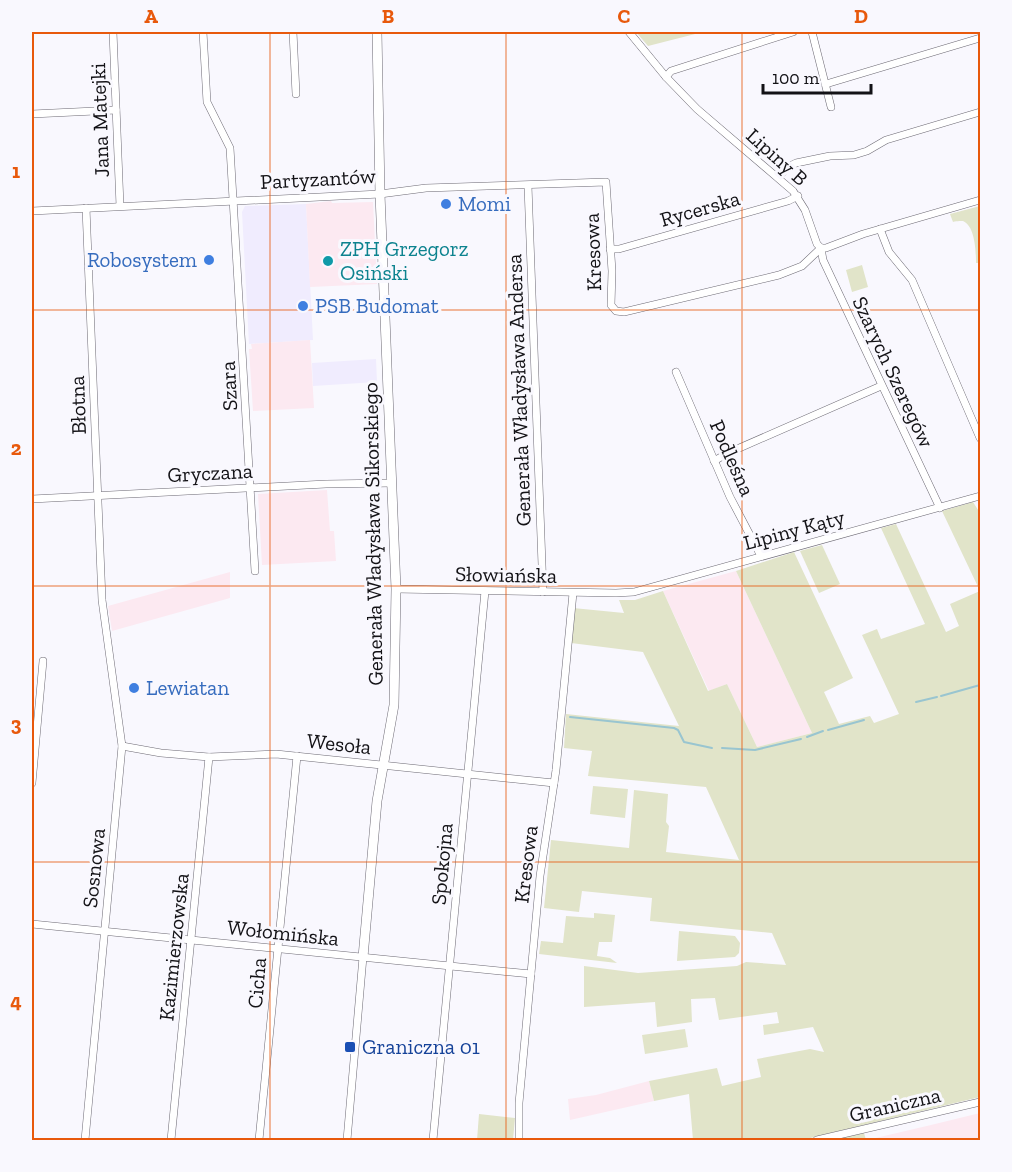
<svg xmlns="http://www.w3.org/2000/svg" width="1012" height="1172" viewBox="0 0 1012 1172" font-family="'Zilla Slab',serif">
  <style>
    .built { fill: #f0ecfe }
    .industrial { fill: #fce9f1 }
    .green { fill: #e1e4c9 }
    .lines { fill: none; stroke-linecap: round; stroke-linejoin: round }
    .stream { stroke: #99c5d0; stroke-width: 2 }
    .street-casing { stroke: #6d6a74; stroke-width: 8 }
    .secondary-casing { stroke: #6d6a74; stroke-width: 10 }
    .street { stroke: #fff; stroke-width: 7 }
    .secondary { stroke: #fff; stroke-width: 9 }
    .grid { fill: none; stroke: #e8590c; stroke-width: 1.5; stroke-opacity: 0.55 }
    .shop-dot { fill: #3f7fe0; stroke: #f9f8fe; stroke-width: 2 }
    .culture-dot { fill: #0f9aa8; stroke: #f9f8fe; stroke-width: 2 }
    .transit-dot { fill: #1a4fb4; stroke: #f9f8fe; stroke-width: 2 }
    .labels { text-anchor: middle; stroke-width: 6; stroke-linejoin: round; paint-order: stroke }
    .street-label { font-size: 21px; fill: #131216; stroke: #f9f8fe }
    .shop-label { font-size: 21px; fill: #366cbe; stroke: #f9f8fe; text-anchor: start }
    .culture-label { font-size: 21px; fill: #0d838f; stroke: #f9f8fe; text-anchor: start }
    .transit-label { font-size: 21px; fill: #164399; stroke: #f9f8fe; text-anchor: start }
    .neatline { fill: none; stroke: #e8590c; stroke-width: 2 }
    .grid-label { font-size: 20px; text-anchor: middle; font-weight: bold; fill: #e8590c }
  </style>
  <rect width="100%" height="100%" fill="#f9f8fe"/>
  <g class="built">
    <polygon points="306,204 313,340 249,344 242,212 245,206"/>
    <polygon points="376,359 377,382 313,386 312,363"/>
  </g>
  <g class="industrial">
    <polygon points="331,201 332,203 373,202 377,284 310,287 306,204"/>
    <polygon points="310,340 314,408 253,411 249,349 252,349 251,344"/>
    <polygon points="327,490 330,531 334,531 336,561 262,565 258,494"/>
    <polygon points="736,571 812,733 757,747 727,684 709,691 663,591"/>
    <polygon points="230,572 230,598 112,631 108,606"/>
    <polygon points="649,1081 654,1101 570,1120 568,1099 596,1095"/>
    <polygon points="980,1113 980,1140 867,1140 931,1125"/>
  </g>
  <g class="green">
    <polygon points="636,32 703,32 648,46"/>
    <path d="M980,206V263H976C976,251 975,226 963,221C961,221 954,221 953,222L950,214Z"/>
    <polygon points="862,265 868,287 852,292 846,270"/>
    <polygon points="973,502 980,513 980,1097 802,1140 693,1140 689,1094 654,1101 649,1081 717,1068 722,1086 761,1077 757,1059 810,1049 824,1052 813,1027 764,1035 763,1025 779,1023 777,1012 719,1020 715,998 691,999 692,1022 657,1027 655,1002 584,1007 584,966 638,973 737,966 746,962 786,965 772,933 650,921 652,898 582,891 579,912 544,908 551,840 629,848 634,790 668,794 666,822 669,826 666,852 739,860 706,787 588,776 592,751 564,748 566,714 679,726 643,652 571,643 573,608 624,613 619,600 635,600 663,591 708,691 727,684 757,747 812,733 736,571 794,552 853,678 824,692 839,724 870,716 874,723 899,714 862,635 877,629 881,639 925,624 881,528 896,524 946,632 959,626 950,604 980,591 942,511"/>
    <polygon points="822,545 840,584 819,593 800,551"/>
    <polygon points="593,786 628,789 625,818 590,814"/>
    <polygon points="594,913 615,915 612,942 599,942 597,956 610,958 617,963 539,954 541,941 563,943 566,916 594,918"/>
    <polygon points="679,931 735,936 740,943 739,953 735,957 677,961"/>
    <polygon points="685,1029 688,1047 645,1054 642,1035"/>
    <polygon points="479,1114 515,1118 513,1140 477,1140"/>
    <polygon points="864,1133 866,1140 831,1140"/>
  </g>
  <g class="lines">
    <g class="stream">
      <polyline points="941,696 980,685"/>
      <polyline points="916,702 937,697"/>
      <polyline points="570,717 674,728 678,730 684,742 712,748"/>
      <polyline points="828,730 864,720"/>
      <polyline points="807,737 823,731"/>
      <polyline points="722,748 755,750 801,739"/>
    </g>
    <defs>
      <g id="street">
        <polyline points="113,32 120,206"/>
        <polyline points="203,32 207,102 230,148 255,571"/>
        <polyline points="293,32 296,94"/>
        <polyline points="629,32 666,77 697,109 793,191 805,210 817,244 821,248 823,260 940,508"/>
        <polyline points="812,32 831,107"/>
        <polyline points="666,77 671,71 793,32"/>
        <polyline points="826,84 980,38"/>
        <polyline points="32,114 116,110"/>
        <polyline points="778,177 788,167 796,163 830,156 854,155 867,151 886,140 980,112"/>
        <polyline points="528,186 543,592"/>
        <polyline points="32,211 380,194 426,188 606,182 612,271 611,305 616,311 624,312 779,275 802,266 821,248 826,248 863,234 980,200"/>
        <polyline points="880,229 889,252 912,280 980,438"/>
        <polyline points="610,249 619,249 788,201 798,196"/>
        <polyline points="676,372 730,497 761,556"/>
        <polyline points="714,461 728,453 881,386"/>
        <polyline points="32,499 326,484 391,483"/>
        <polyline points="396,589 616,593 634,592 980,496"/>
        <polyline points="122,746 161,753 209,757 276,754 554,783"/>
        <polyline points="32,783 43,661"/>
        <polyline points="32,924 531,974"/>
        <polyline points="85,1140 122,746 102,600 86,208"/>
        <polyline points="171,1140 209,757"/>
        <polyline points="259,1140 297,756"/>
        <polyline points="347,1140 363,957"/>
        <polyline points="433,1140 485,591"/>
        <polyline points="519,1140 519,1103 540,876 556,770 573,593"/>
        <polyline points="817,1140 980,1102"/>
      </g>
      <polyline id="secondary" points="363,957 377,801 394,705 396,589 380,194 377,32"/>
    </defs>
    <use href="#street" class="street-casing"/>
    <use href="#secondary" class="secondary-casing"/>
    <use href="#street" class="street"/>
    <use href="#secondary" class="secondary"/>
  </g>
  <path class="grid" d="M270,32V1140M506,32V1140M742,32V1140M32,310H980M32,586H980M32,862H980"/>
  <g class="shop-dot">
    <circle cx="446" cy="204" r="6"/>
    <circle cx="209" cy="260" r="6"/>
    <circle cx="303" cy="306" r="6"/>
    <circle cx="134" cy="688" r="6"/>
  </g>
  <circle class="culture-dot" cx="328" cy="261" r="6"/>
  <rect class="transit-dot" x="344" y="1041" width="12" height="12" rx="3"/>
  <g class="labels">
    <g class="street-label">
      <text transform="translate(100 120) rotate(-92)" y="7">Jana Matejki</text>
      <text transform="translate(777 157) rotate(42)" y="7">Lipiny B</text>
      <text transform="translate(318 179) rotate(-3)" y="7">Partyzantów</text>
      <text transform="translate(700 209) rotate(-16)" y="7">Rycerska</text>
      <text transform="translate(593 252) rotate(-92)" y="7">Kresowa</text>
      <text transform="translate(893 372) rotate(65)" y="7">Szarych Szeregów</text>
      <text transform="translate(229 386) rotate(-93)" y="7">Szara</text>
      <text transform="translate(519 390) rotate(-92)" y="7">Generała Władysława Andersa</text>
      <text transform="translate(78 405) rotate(-92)" y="7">Błotna</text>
      <text transform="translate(732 458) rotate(66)" y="7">Podleśna</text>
      <text transform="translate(210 473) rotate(-3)" y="7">Gryczana</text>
      <text transform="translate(794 530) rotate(-15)" y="7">Lipiny Kąty</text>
      <text transform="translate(373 534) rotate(-91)" y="7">Generała Władysława Sikorskiego</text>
      <text transform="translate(506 575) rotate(1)" y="7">Słowiańska</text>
      <text transform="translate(339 744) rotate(6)" y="7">Wesoła</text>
      <text transform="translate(442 864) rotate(-85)" y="7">Spokojna</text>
      <text transform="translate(526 864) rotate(-83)" y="7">Kresowa</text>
      <text transform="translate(94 868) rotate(-84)" y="7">Sosnowa</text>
      <text transform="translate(283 933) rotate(6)" y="7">Wołomińska</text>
      <text transform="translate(174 947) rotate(-84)" y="7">Kazimierzowska</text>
      <text transform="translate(257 983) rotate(-85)" y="7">Cicha</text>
      <text transform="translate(895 1105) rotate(-13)" y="7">Graniczna</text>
    </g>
    <g class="shop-label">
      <text x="458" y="211">Momi</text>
      <text x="197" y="267" text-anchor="end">Robosystem</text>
      <text x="315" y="313">PSB Budomat</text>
      <text x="146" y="695">Lewiatan</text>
    </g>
    <g class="culture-label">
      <text x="340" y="256">ZPH Grzegorz<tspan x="340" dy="24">Osiński</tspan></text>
    </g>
    <g class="transit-label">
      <text x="362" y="1054">Graniczna 01</text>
    </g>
  </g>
  <rect width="1012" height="1172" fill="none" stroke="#f9f8fe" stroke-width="66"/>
  <path d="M763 84v9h108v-9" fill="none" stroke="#131216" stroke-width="3"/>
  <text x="772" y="84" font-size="18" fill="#131216" stroke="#f9f8fe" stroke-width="4.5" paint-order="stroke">100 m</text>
  <rect x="33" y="33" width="946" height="1106" class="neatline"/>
  <g class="grid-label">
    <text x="151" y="23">A</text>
    <text x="388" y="23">B</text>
    <text x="624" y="23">C</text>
    <text x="861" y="23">D</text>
    <text x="16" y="178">1</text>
    <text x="16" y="455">2</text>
    <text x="16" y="731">3</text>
    <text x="16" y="1008">4</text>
  </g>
</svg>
